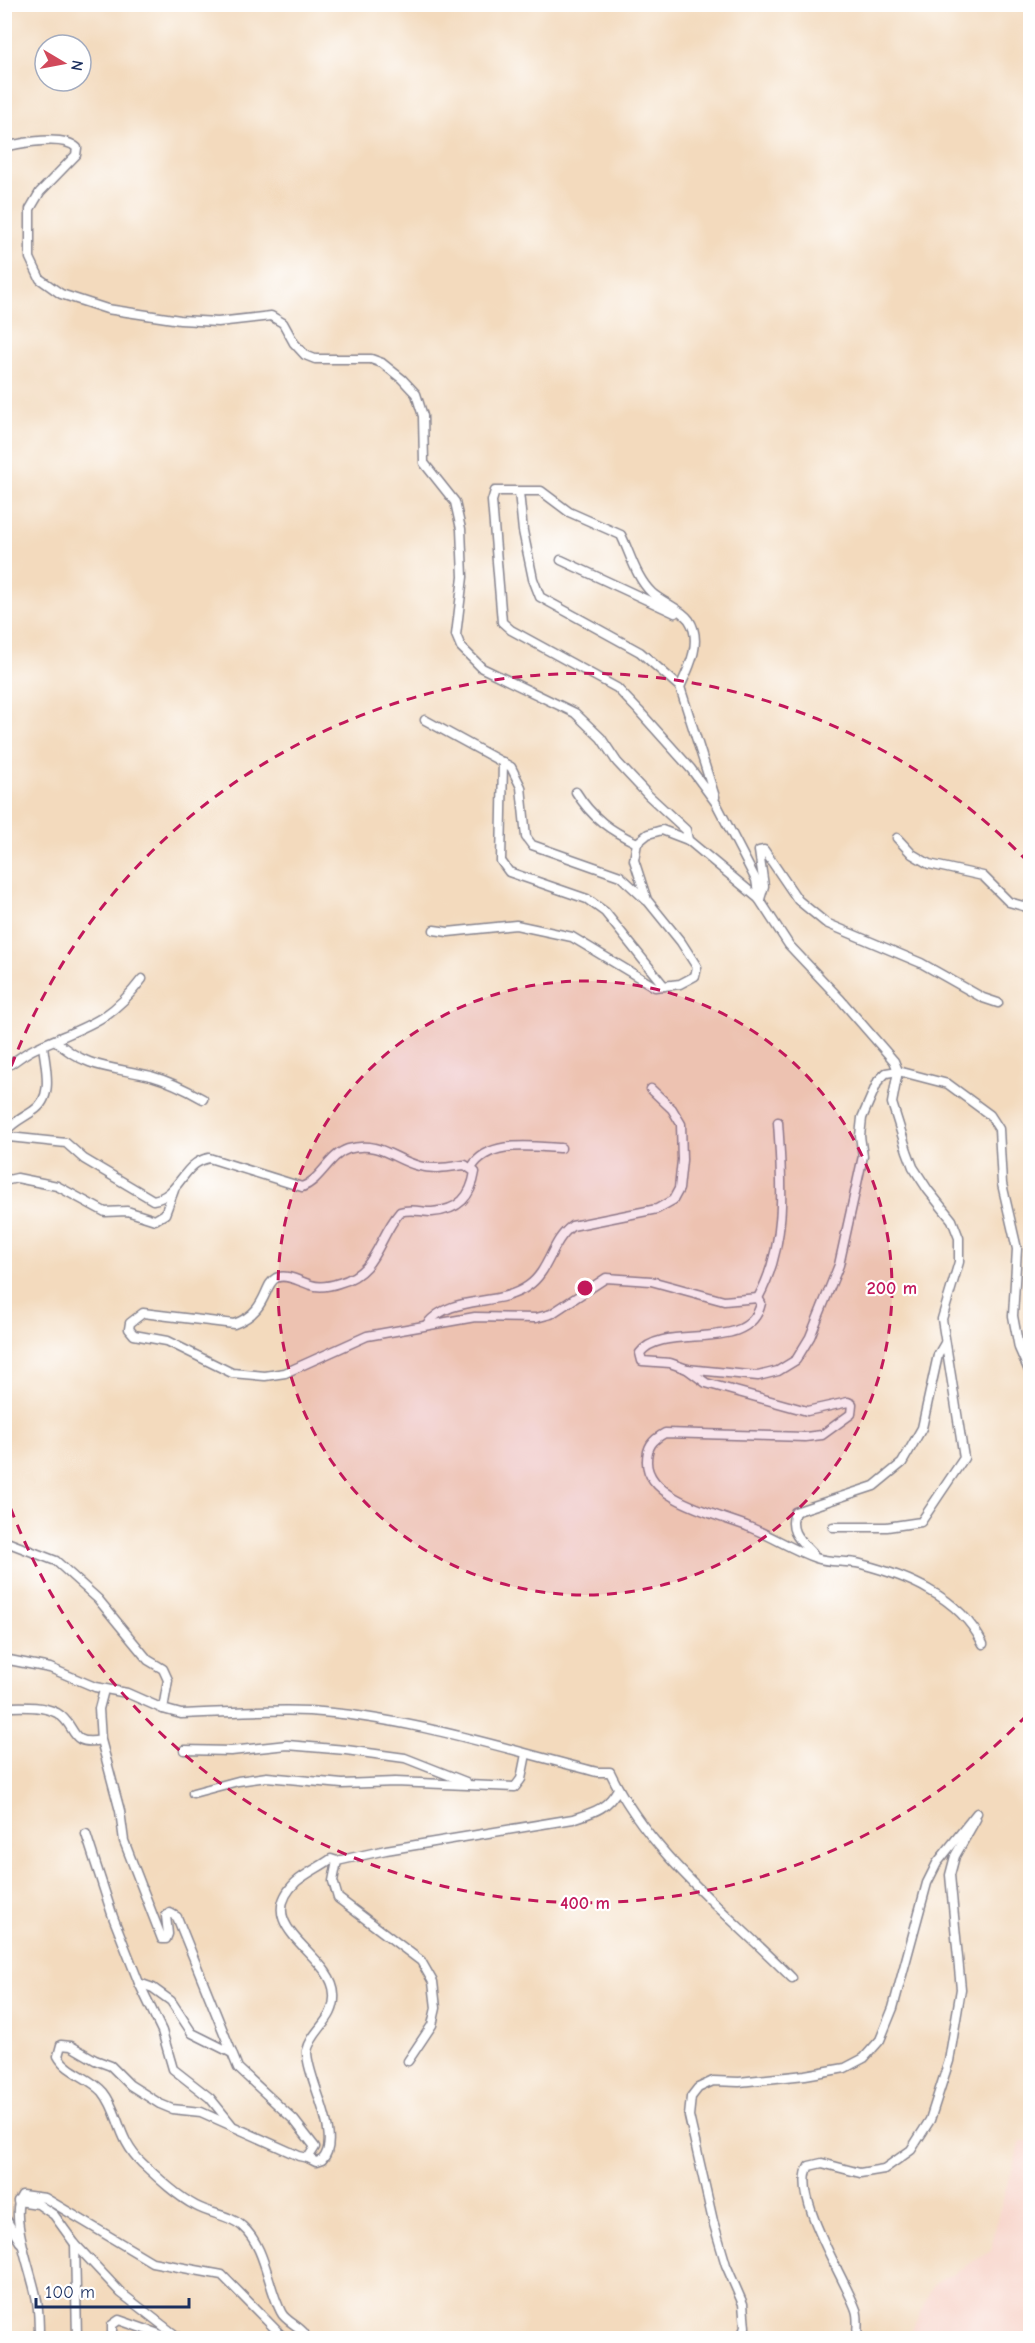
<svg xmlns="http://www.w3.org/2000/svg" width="1035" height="2343" viewBox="0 0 1035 2343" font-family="'Comic Neue',sans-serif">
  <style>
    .built { fill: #f7d1c6 }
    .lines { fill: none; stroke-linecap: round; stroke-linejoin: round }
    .minor-casing { stroke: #87848e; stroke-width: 11 }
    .minor { stroke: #fff; stroke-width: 8 }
    .ring { fill: none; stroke: #c2185b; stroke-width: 3; stroke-dasharray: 10 8 }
    .centre { fill: #c2185b; stroke: #fff; stroke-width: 3 }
    .ring-label { font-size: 18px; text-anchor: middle; font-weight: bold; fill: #c2185b; stroke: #fff; stroke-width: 4.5; stroke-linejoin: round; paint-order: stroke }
  </style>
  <rect width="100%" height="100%" fill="#fff"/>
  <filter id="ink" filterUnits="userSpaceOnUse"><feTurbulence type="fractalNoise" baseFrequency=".0167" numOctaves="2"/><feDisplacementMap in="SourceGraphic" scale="12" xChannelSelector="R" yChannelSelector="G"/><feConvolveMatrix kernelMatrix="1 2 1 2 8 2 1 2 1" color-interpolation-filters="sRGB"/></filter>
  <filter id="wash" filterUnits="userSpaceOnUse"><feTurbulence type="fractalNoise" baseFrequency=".008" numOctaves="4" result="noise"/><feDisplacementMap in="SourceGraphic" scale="24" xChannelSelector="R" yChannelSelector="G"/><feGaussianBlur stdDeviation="1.35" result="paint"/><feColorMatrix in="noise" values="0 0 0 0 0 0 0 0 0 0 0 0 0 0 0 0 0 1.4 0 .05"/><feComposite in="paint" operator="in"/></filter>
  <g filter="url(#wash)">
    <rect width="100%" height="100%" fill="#f3dabd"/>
    <polygon class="built" points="1021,2141 1030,2141 1030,2338 910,2338 912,2330 933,2285 991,2251 998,2215"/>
  </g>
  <g filter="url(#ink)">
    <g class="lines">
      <defs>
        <g id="minor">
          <path d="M4,147C22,143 63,134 77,148L76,155L40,192L30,209V258L40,279L61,294L107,309L180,320L218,322L271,316L283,323L294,343L305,355L315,359H371L382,363L402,379L416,394L423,416L424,463L455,502L461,529L463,577L456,635L461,647L482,668L575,713L601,738L617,762L648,795L686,830L688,840"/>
          <polyline points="519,492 523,531 533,579 540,597 640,652 680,687 715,797"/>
          <polyline points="561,560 675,613"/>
          <path d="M680,687C689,668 703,641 689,620C681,609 662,602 652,593C636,578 630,553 621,535L569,512L541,491H495L492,501L502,622L511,630L617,688L639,711L691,769L716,803L756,880L759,899"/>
          <polyline points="425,720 511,767 521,787 526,837 532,845 620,876 646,900"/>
          <polyline points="503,762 501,861 509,872 587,899 605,912 664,986"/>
          <path d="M576,792C592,818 611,831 637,843"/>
          <polyline points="897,838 912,854 929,864 983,876 1009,902 1030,908"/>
          <polyline points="760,899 764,886 759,851 764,850 798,900 826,923 921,963 983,998 998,1003"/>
          <polyline points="434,930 448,932 516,925 572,937 655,987 680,984 695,976 697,967 681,942 647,900 634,860 637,843 648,834 662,830 688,840 759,899 789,945 841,1000 894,1061 898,1071 892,1103 907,1151 913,1167 928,1190 952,1220 959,1238 959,1262 942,1319 964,1458 921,1522 887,1527 833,1527"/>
          <path d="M56,1041C86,1069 113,1067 151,1076C169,1081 187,1090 203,1099"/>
          <path d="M43,1045C45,1067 55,1097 33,1111C23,1118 13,1122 6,1131L9,1137L66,1143L84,1159L153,1200C181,1196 181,1163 209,1158L302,1187C321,1180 329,1155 348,1149C379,1140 392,1159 419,1166C434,1170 449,1167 465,1165L475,1172C471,1197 459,1210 432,1212C421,1212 411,1208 400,1212C377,1239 377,1273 339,1283C330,1286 320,1288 311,1285C301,1282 286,1273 276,1278C263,1285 268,1312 234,1324L143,1313L130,1323L129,1329L134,1335L167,1341L232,1373L265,1376L285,1373L367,1336L475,1317L536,1318L551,1314L606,1278L651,1281L724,1301L758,1298L761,1303C750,1356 663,1321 640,1353L642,1361L670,1363L687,1369L706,1383L807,1411L848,1402L852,1404L851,1414L822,1435L805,1437L665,1433C652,1440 647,1447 647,1461C646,1500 723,1516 749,1527C772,1536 793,1550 816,1558C830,1563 846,1560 861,1564C884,1570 909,1578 929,1590C953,1603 971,1620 983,1644"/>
          <path d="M4,1068C15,1062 24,1053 36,1048C84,1026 108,1024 142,979"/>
          <path d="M472,1167C489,1139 533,1147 561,1148"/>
          <polyline points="4,1181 17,1178 57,1186 105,1212 127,1211 155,1220 165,1214 174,1190"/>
          <path d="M758,1298C788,1243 782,1182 778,1122"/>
          <path d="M426,1325C452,1293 497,1308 528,1286C550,1271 551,1241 572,1226L657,1209L673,1200L679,1189L682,1160L681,1124L672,1109L651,1089"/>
          <polyline points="687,1369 758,1376 778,1371 796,1360 810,1337 839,1265 863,1156 860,1136 862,1118 878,1081 886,1073 898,1071 948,1084 990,1115 999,1129 1002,1184 1017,1249 1013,1316 1019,1348 1030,1373"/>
          <polyline points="4,1541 56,1561 98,1599 148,1660 163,1669 168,1680 163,1709"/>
          <path d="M813,1554C800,1540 788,1532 795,1512L874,1486L902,1463L922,1428L938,1355L945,1343"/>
          <path d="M4,1659L50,1668L95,1687L127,1693L163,1709L181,1714C223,1713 267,1709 309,1711C407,1717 502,1748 597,1772H610C649,1854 729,1914 792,1978"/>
          <path d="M104,1690L99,1709L101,1740L120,1811L124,1841L162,1939H166L168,1934L166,1916L170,1913L177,1917L238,2068L294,2120L315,2147L308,2158L299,2156L201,2112L172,2109L160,2104L130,2085L111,2066L95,2060L71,2046L61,2045L58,2056C67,2073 90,2077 103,2092C120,2113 117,2139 142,2163C158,2178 177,2196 196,2206C210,2214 230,2215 242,2226C266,2247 267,2285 281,2312C285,2321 298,2325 304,2333L303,2338"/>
          <path d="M4,1707C21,1707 41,1705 57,1713C78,1725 68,1747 101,1740"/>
          <polyline points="184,1750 231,1751 287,1745 346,1750 405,1758 466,1782"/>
          <polyline points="193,1793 238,1781 267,1777 342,1784 395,1782 515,1787 521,1779 526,1754"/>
          <polyline points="86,1834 113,1917 139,1983 153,1988 171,2001 192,2033 232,2053"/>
          <path d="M337,1861L386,1850L573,1819C594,1812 607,1809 618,1789"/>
          <polyline points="139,1983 162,2031 173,2069 210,2098 231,2124"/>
          <path d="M308,2158L316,2162L322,2160C344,2138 306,2078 307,2051C312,2029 336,2020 334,1994C333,1954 249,1927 296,1882C306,1873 320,1867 331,1859L337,1861L333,1881L338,1898L421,1961L433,1982L436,2008L432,2025L408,2061"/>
          <polyline points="18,2201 38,2204 54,2215 75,2244 121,2293 179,2338"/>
          <polyline points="4,2216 20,2242"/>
          <polyline points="75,2244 77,2338"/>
          <path d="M39,2338C39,2326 39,2313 37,2301C33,2275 8,2215 22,2195L45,2198L152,2262L222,2275L284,2338"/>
          <polyline points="112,2338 112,2325 119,2320 170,2338"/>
          <polyline points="741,2338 745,2327 743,2304 726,2265 713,2221 689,2116 691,2097 698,2088 713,2081 739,2082 805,2075 845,2068 864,2058 880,2040 893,2008 927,1883 937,1863 977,1813"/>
          <path d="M857,2338C857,2330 859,2318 856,2310C845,2278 791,2196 809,2166L822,2163L860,2173L884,2169L911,2150L930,2120L949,2061L961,1989L950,1875L955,1856L976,1819"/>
        </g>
      </defs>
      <use href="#minor" class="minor-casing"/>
      <use href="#minor" class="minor"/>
    </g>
  </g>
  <circle cx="585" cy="1288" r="307" fill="#c2185b" fill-opacity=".12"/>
  <g class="ring">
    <circle cx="585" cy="1288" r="307"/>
    <path d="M1027 1715A615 615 0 0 1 5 1493M5 1083A615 615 0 0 1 1027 861"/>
  </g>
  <circle cx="585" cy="1288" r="9" class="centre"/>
  <g class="ring-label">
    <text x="892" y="1294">200 m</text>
    <text x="585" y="1909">400 m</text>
  </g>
  <rect width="1035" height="2343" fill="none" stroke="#fff" stroke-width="24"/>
  <g transform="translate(63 63) rotate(100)"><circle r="28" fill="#ffffff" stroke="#a4acbf" stroke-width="1.5"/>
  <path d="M0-4.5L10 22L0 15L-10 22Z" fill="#d1495b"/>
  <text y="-9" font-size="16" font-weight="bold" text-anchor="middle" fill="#1b2f5e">N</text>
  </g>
  <path d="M36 2298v9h153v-9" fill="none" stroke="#1b2f5e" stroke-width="3"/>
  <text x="45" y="2298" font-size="18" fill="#1b2f5e" stroke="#ffffff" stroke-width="4.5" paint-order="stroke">100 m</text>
</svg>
